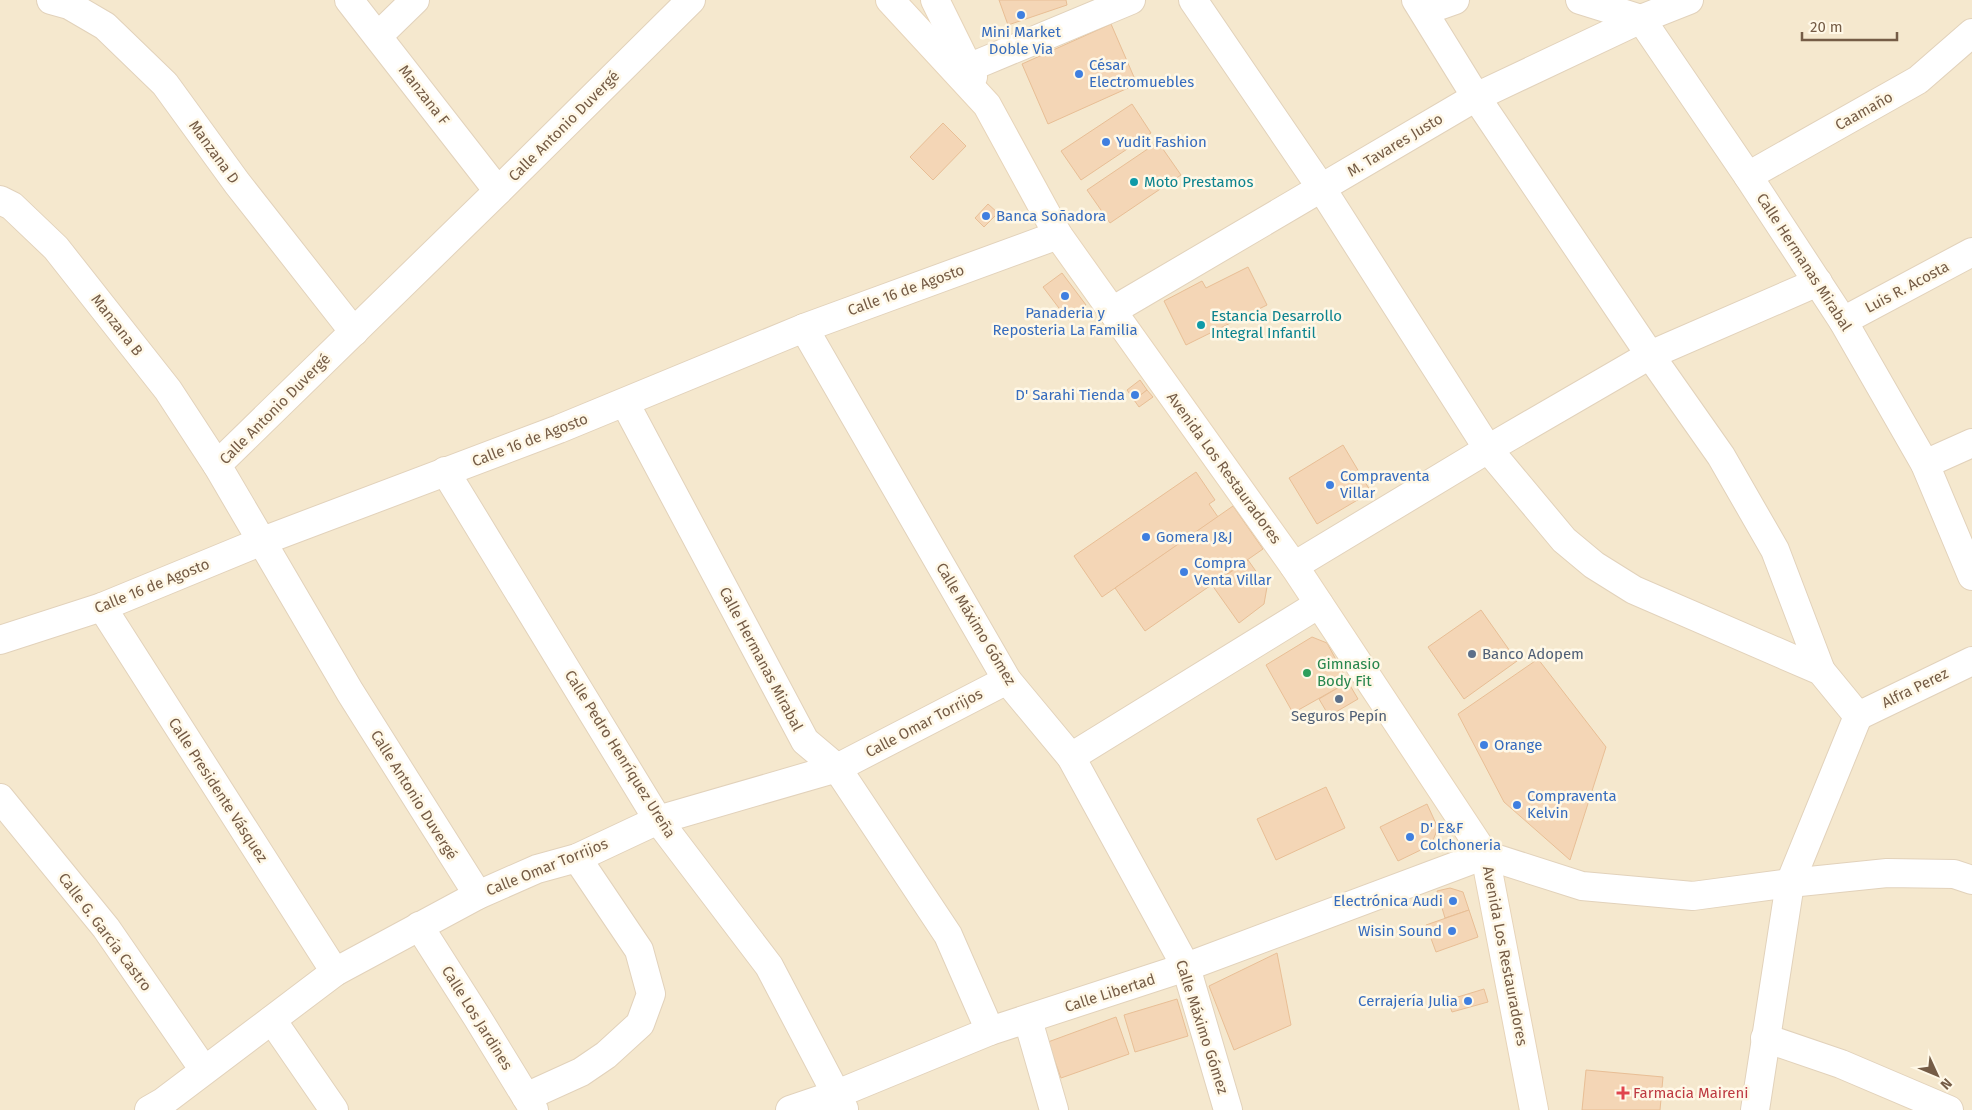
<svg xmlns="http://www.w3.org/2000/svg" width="1972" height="1110" viewBox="0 0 1972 1110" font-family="'Fira Sans',sans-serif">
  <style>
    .residential { fill: #f5e8ce }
    .building { fill: #f4d6b6; stroke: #e8be95 }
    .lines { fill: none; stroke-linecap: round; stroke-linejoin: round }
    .street-casing { stroke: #e2d2bb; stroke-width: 30 }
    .secondary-casing { stroke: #e7d4b9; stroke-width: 30 }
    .street { stroke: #fff; stroke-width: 28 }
    .secondary { stroke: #fff; stroke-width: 28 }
    .shop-dot { fill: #3f7fe0; stroke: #fff8e7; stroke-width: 2 }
    .culture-dot { fill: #0f9aa8; stroke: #fff8e7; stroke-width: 2 }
    .service-dot { fill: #5c6f8a; stroke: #fff8e7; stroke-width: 2 }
    .leisure-dot { fill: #2e9e5b; stroke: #fff8e7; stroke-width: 2 }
    .health-dot { fill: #e0444e; stroke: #fff8e7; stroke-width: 2 }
    .labels { text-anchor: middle; stroke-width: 5; stroke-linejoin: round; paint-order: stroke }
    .shop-label { font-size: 15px; fill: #366cbe; stroke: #fff8e7; text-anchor: start }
    .street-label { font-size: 15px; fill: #755c46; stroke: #fff8e7 }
    .culture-label { font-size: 15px; fill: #0d838f; stroke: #fff8e7; text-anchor: start }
    .service-label { font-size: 15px; fill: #4e5e75; stroke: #fff8e7; text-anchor: start }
    .leisure-label { font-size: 15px; fill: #27864d; stroke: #fff8e7; text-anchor: start }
    .health-label { font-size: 15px; fill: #be3a42; stroke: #fff8e7; text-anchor: start }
  </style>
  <rect width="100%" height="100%" fill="#fdf5e0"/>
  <rect class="residential" x="0" y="0" width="1972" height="1110"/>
  <g class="building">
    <polygon points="999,0 1066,0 1067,5 1008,25"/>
    <polygon points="1111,24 1137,84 1048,124 1022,64"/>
    <polygon points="1132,104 1151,133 1081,180 1061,151"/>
    <polygon points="943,123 966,146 933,180 910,157"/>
    <polygon points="1158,142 1181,175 1110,223 1087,190"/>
    <polygon points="988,204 998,213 984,227 975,218"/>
    <polygon points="1248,267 1267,305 1186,345 1164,301 1202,281 1206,288"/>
    <polygon points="1062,273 1086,305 1068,320 1043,287"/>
    <polygon points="1140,380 1147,390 1134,400 1127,390"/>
    <polygon points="1147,390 1153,397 1139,407 1134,400"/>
    <polygon points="1343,445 1371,492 1317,524 1289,478"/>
    <polygon points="1196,472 1215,500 1209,504 1218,517 1102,597 1074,556"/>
    <polygon points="1233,506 1263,549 1145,631 1115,588"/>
    <polygon points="1248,560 1267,587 1264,604 1239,623 1212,585"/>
    <polygon points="1481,610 1517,661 1464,699 1428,647"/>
    <polygon points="1312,637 1327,643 1348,682 1293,713 1266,665"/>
    <polygon points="1538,659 1606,747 1570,860 1504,802 1458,714"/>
    <polygon points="1348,682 1358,699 1329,716 1319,699"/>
    <polygon points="1326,787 1345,828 1276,860 1257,819"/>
    <polygon points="1427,804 1438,828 1431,845 1398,861 1380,827"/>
    <polygon points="1450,888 1463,892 1469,910 1445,918 1437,891"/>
    <polygon points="1469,910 1478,937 1436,952 1426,925"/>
    <polygon points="1277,953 1291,1025 1234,1050 1209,986"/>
    <polygon points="1484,989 1488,1002 1452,1012 1448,1000"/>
    <polygon points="1177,999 1188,1036 1135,1052 1124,1015"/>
    <polygon points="1116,1017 1129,1054 1061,1078 1048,1042"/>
    <polygon points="1586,1070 1663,1077 1660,1110 1582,1110"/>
  </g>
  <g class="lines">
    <defs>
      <g id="street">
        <polyline points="51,0 69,5 105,26 165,84 237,183 354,332"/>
        <polyline points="349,0 498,191"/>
        <polyline points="1193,0 1322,189 1488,449 1564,540 1594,565 1634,590 1821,671 1858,716"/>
        <polyline points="1416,0 1476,97 1650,355 1721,456 1775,550 1821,671"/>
        <polyline points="1580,0 1641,19 1748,176 1843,321 1925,464 1972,576"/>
        <polyline points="1424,11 1455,0"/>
        <polyline points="378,36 415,0"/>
        <polyline points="968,68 1131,0"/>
        <polyline points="1748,176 1918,80 1972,33"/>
        <polyline points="0,200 12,206 56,248 168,390 217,465"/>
        <polyline points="1112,311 1476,97 1641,19 1689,0"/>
        <polyline points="1843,321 1972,252"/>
        <polyline points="804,328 1007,680 1071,757 1167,932 1186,967 1228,1110"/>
        <polyline points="625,403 805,741 837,768 948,935 990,1031"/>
        <polyline points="1925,464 1972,443"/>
        <polyline points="445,471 658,820 769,966 844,1109"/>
        <polyline points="1294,566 1488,449 1650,355 1818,282"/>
        <polyline points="102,607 335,972"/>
        <polyline points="0,640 102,607 260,542 559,429 804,328 1058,235"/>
        <polyline points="1858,716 1972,661"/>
        <polyline points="1071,757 1319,604"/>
        <polyline points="0,798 106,928 204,1070"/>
        <polyline points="478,895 350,692 217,465 498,191 691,0"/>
        <polyline points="419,926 477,1017 534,1110"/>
        <polyline points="272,1020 334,1110"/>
        <polyline points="1028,1020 1054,1110"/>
        <polyline points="1765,1038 1841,1064 1949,1110"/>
        <polyline points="526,1097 581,1072 606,1055 640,1024 651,994 639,950 577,858"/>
        <polyline points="149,1110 163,1102 335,972 478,895 537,869 577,858 658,820 837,768 1007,680"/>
        <polyline points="790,1110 837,1094 990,1031 1186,967 1485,855 1582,886 1693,896 1790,883 1887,873 1954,874 1972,880"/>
        <polyline points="1755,1110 1790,883 1858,716"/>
      </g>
      <g id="secondary">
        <polyline points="890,0 987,105 1058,235 1294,566 1485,855 1534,1110"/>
        <polyline points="935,0 973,77"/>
      </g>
    </defs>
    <use href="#street" class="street-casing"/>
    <use href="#secondary" class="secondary-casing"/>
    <use href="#street" class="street"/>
    <use href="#secondary" class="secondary"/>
  </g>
  <g class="shop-dot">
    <circle cx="1021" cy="15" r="5"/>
    <circle cx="1079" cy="74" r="5"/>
    <circle cx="1106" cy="142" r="5"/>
    <circle cx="986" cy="216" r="5"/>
    <circle cx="1065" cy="296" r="5"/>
    <circle cx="1135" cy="395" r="5"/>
    <circle cx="1330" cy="485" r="5"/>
    <circle cx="1146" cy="537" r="5"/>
    <circle cx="1184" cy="572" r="5"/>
    <circle cx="1484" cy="745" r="5"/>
    <circle cx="1517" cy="805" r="5"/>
    <circle cx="1410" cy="837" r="5"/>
    <circle cx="1453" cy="901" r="5"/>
    <circle cx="1452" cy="931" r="5"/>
    <circle cx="1468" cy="1001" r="5"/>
  </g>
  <g class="culture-dot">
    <circle cx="1134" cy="182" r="5"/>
    <circle cx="1201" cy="325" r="5"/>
  </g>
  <g class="service-dot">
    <circle cx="1472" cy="654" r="5"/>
    <circle cx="1339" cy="699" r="5"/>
  </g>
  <circle class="leisure-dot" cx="1307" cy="673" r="5"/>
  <path class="health-dot" d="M1620.5 1085.5h5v5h5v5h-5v5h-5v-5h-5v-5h5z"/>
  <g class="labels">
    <g class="shop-label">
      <text x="1021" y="37" text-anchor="middle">Mini Market<tspan x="1021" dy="17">Doble Via</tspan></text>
      <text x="1089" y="70">César<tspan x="1089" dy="17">Electromuebles</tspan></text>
      <text x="1116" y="147">Yudit Fashion</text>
      <text x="996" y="221">Banca Soñadora</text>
      <text x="1065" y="318" text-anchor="middle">Panaderia y<tspan x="1065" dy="17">Reposteria La Familia</tspan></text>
      <text x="1125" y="400" text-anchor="end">D' Sarahi Tienda</text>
      <text x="1340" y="481">Compraventa<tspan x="1340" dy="17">Villar</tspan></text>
      <text x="1156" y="542">Gomera J&amp;J</text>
      <text x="1194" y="568">Compra<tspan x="1194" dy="17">Venta Villar</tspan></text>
      <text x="1494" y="750">Orange</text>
      <text x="1527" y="801">Compraventa<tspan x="1527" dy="17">Kelvin</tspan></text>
      <text x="1420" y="833">D' E&amp;F<tspan x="1420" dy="17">Colchoneria</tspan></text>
      <text x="1443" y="906" text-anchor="end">Electrónica Audi</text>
      <text x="1442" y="936" text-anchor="end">Wisin Sound</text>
      <text x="1458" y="1006" text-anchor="end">Cerrajería Julia</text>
    </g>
    <g class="street-label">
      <text transform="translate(424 95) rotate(52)" y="5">Manzana F</text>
      <text transform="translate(1864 111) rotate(-29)" y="5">Caamaño</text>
      <text transform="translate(564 126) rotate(-45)" y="5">Calle Antonio Duvergé</text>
      <text transform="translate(1395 145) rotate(-31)" y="5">M. Tavares Justo</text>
      <text transform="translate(214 152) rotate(54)" y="5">Manzana D</text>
      <text transform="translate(1804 262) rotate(57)" y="5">Calle Hermanas Mirabal</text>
      <text transform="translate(1907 287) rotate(-28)" y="5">Luis R. Acosta</text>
      <text transform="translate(906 290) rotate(-20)" y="5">Calle 16 de Agosto</text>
      <text transform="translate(117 325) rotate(52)" y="5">Manzana B</text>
      <text transform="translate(275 409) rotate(-45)" y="5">Calle Antonio Duvergé</text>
      <text transform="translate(530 440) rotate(-21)" y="5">Calle 16 de Agosto</text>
      <text transform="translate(1224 468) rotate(54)" y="5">Avenida Los Restauradores</text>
      <text transform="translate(152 586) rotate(-22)" y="5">Calle 16 de Agosto</text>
      <text transform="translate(976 624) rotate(59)" y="5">Calle Máximo Gómez</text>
      <text transform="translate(761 659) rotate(62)" y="5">Calle Hermanas Mirabal</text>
      <text transform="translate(1915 688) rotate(-26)" y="5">Alfra Perez</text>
      <text transform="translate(924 723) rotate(-28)" y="5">Calle Omar Torrijos</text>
      <text transform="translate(620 754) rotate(58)" y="5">Calle Pedro Henríquez Ureña</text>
      <text transform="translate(218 790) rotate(57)" y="5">Calle Presidente Vásquez</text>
      <text transform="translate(414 795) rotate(58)" y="5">Calle Antonio Duvergé</text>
      <text transform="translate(547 867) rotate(-22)" y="5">Calle Omar Torrijos</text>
      <text transform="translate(105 932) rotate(53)" y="5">Calle G. García Castro</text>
      <text transform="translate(1505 956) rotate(79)" y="5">Avenida Los Restauradores</text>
      <text transform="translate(1110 993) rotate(-18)" y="5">Calle Libertad</text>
      <text transform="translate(477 1018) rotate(58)" y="5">Calle Los Jardines</text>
      <text transform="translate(1202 1027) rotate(72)" y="5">Calle Máximo Gómez</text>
    </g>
    <g class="culture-label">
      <text x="1144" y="187">Moto Prestamos</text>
      <text x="1211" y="321">Estancia Desarrollo<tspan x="1211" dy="17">Integral Infantil</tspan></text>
    </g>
    <g class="service-label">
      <text x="1482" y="659">Banco Adopem</text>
      <text x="1339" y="721" text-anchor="middle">Seguros Pepín</text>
    </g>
    <g class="leisure-label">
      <text x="1317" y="669">Gimnasio<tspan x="1317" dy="17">Body Fit</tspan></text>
    </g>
    <g class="health-label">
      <text x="1633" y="1098">Farmacia Maireni</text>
    </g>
  </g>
  <g transform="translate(1937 1075) rotate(134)" stroke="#fff8e7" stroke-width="4" paint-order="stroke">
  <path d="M0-4L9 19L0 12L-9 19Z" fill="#755c46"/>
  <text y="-8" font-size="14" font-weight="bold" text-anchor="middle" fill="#755c46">N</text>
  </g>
  <path d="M1802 32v8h95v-8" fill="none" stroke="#755c46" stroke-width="2.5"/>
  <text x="1810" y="32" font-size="15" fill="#755c46" stroke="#fff8e7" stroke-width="4" paint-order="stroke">20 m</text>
</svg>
